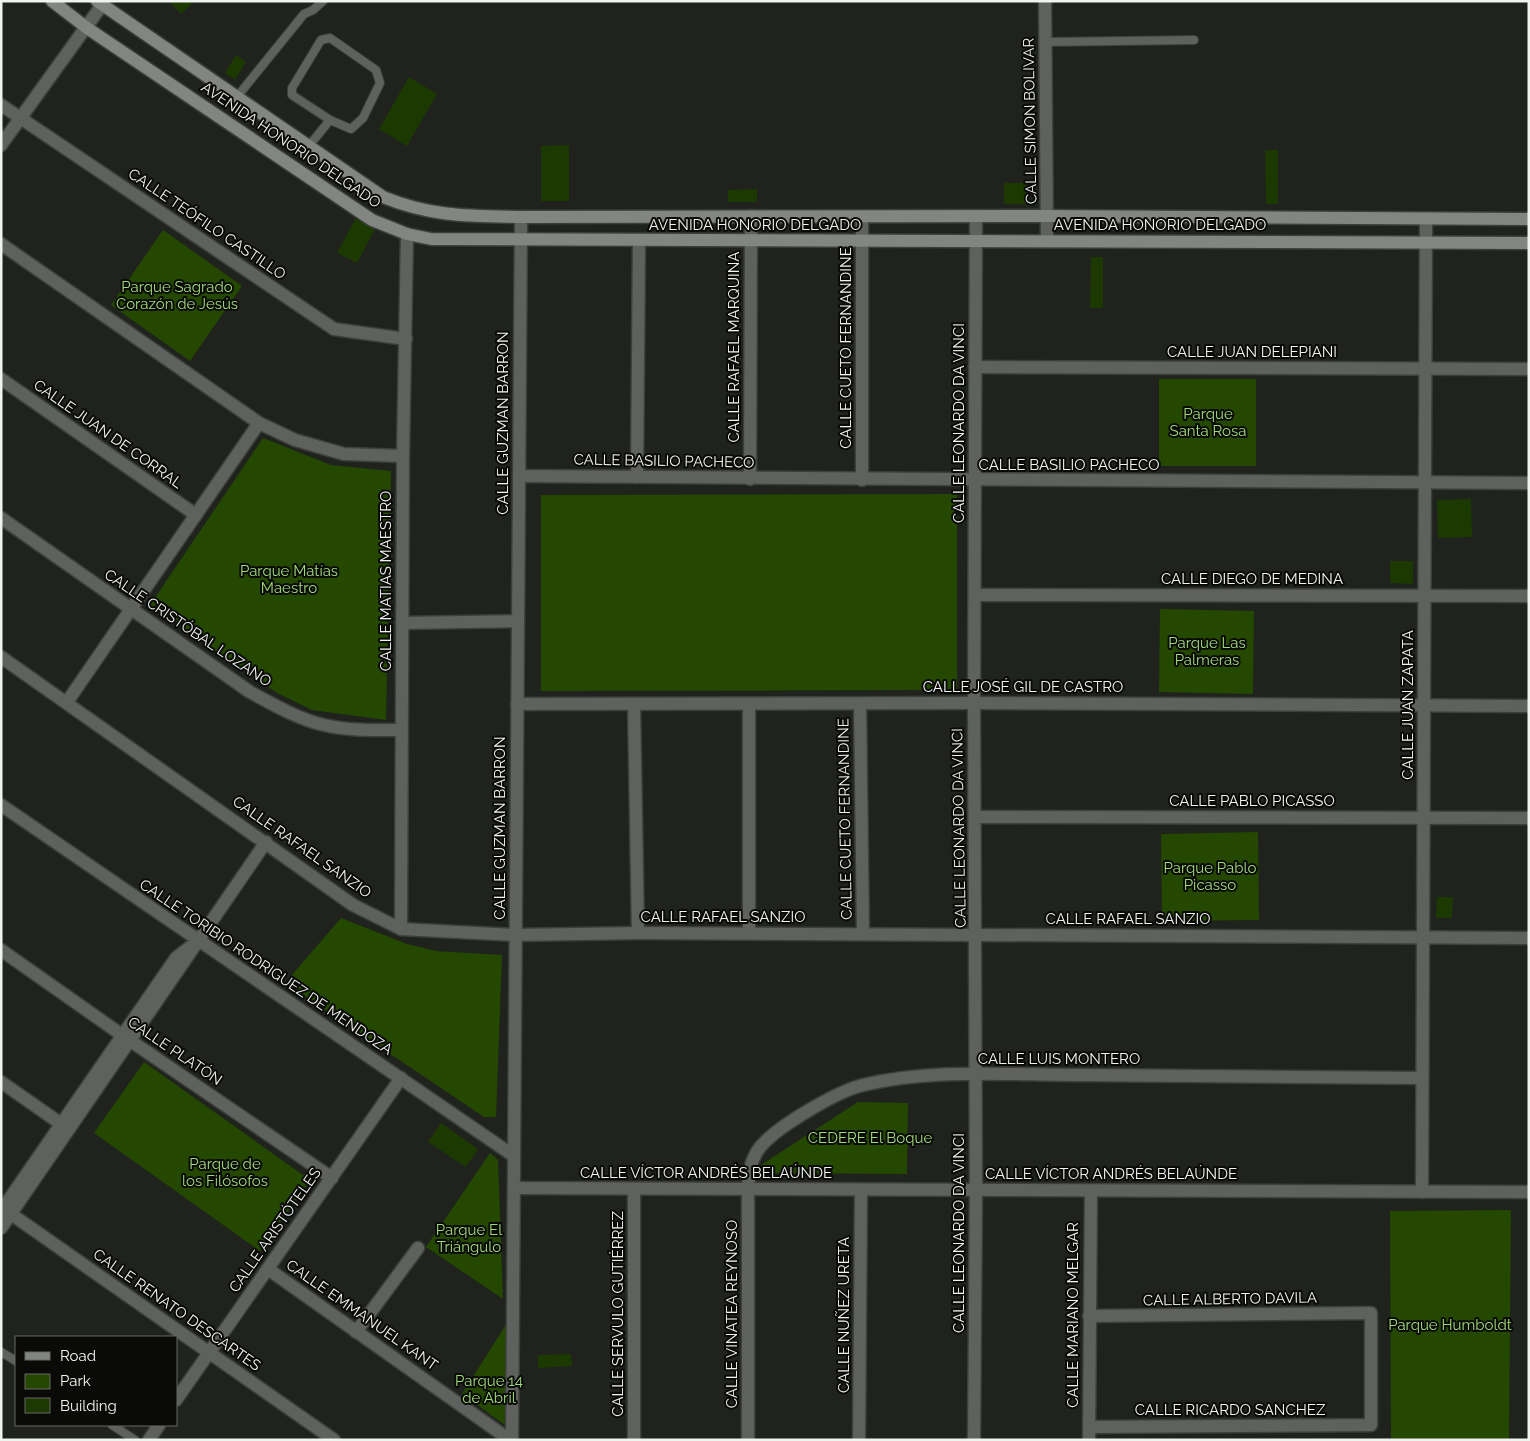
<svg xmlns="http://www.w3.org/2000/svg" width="1530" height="1441" viewBox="0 0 1530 1441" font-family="Raleway,sans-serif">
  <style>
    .green { fill: #244800 }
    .building { fill: #1d3902 }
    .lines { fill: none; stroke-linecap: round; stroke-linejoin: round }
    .lane-casing { stroke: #3c3f3a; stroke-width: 10 }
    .street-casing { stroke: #3c3f3a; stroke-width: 15 }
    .secondary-casing { stroke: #3c3f3a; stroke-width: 15 }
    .lane { stroke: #5f615e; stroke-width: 8 }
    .street { stroke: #5f615e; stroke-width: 12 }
    .secondary { stroke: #828581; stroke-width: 12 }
    .labels { text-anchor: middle; stroke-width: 4; stroke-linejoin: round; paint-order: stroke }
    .street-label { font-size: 15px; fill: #f0f3ef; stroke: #0a0b09 }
    .park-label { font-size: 15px; fill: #a1da7b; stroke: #0a0b09 }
  </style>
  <rect width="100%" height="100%" fill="#1f221d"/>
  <g class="green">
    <polygon points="163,230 242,286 190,361 111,305"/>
    <rect x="1159" y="379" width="97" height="87"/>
    <polygon points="263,438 331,465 391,471 386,720 312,710 277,693 150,605"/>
    <polygon points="957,494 957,690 541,691 541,495"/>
    <polygon points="1160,609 1254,611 1253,694 1159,692"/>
    <polygon points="1258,832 1259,920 1162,921 1161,834"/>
    <polygon points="341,918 407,944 436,951 502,955 496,1117 484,1117 285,983"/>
    <polygon points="144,1062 310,1180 260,1251 94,1133"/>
    <polygon points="858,1102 908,1103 907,1174 762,1173 761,1165"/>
    <polygon points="490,1153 498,1160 503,1299 426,1247"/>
    <polygon points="1511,1210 1509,1440 1391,1440 1390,1211"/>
    <polygon points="507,1323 509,1428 462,1394"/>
  </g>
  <g class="building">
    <polygon points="169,1 195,1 181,14"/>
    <polygon points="236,55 246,62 235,80 225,73"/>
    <polygon points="409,77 437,94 407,146 379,129"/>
    <polygon points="569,145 569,201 541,201 541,146"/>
    <polygon points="1265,150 1278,150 1278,204 1266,204"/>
    <rect x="1004" y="183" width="22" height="21"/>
    <polygon points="757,189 757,202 728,202 728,190"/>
    <polygon points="356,218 375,229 357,263 337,253"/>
    <polygon points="1091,257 1103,257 1103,308 1090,308"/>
    <polygon points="1471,499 1472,537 1438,538 1437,500"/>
    <polygon points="1390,561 1413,561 1413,584 1390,583"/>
    <polygon points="1437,897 1453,897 1452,918 1436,918"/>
    <polygon points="441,1123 478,1149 466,1167 428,1142"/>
    <polygon points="571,1354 572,1366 538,1368 538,1355"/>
  </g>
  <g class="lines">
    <defs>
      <g id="lane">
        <polygon points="330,38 376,70 380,83 363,118 351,129 330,120 292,95 292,88 321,40"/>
        <polyline points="1045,42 1194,40"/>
        <polyline points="236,98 304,14 313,10 323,1"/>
        <polyline points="308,147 330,120"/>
        <polyline points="1,1352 16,1361"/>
        <polyline points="112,1425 135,1440"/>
      </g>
      <g id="street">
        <polyline points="1045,1 1047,241"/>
        <polyline points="1,105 334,329 406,339"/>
        <polyline points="1,145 102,5"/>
        <polyline points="1,244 259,423 295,440 344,454 403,456"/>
        <polyline points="975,367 1529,369"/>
        <polyline points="1,379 196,515"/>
        <polyline points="519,476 1529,483"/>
        <polyline points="637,477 639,240"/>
        <polyline points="750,479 751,216"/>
        <polyline points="862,480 862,217"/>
        <path d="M1,518L250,692C274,705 298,719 324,725C350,731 375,730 401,730"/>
        <polyline points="975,595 1529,596"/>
        <polyline points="402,623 518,621"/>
        <polyline points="1,657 353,905 401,929 515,935 638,933 1529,938"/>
        <polyline points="67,702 259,423"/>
        <polyline points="517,704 974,703 1529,706"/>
        <polyline points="634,704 638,933"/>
        <polyline points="860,704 863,934"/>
        <polyline points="1,805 514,1156"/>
        <polyline points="975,817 1529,818"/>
        <polyline points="401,929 403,456 407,234"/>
        <polyline points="749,933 749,704"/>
        <polyline points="1,950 122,1035 332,1178"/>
        <polyline points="1,1082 67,1128"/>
        <polyline points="514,1188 1529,1192"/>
        <polyline points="634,1189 634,1440"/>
        <polyline points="1422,1192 1426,219"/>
        <polyline points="1,1207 334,1440"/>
        <polyline points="1,1211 176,958 190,947"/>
        <polyline points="1,1228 266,842"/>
        <polyline points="268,1269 510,1440"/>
        <polyline points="356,1332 418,1248"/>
        <polyline points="176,1400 401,1078"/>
        <polyline points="1089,1427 1371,1425 1371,1313 1089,1316"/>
        <polyline points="149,1440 159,1425"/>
        <polyline points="512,1440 521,217"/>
        <path d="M748,1440V1189C749,1175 750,1162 758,1150C773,1128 838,1091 863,1085C933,1068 1010,1075 1082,1075C1195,1076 1309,1077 1422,1078"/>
        <polyline points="859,1440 861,1190"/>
        <polyline points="974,1440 976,1190 974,703 976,217"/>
        <polyline points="1089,1440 1091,1191"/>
      </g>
      <g id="secondary">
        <polyline points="52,1 87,28 372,220 407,234 431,239 1529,243"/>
        <path d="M97,1L383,197C432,217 470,216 521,217L1047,216L1529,219"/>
      </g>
    </defs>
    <use href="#lane" class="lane-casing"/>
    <use href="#street" class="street-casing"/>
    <use href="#secondary" class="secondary-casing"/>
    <use href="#lane" class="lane"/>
    <use href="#street" class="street"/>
    <use href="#secondary" class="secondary"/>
  </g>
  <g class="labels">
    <g class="street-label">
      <text transform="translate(1030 121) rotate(-91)" y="5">CALLE SIMON BOLIVAR</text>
      <text transform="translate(291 145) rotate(34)" y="5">AVENIDA HONORIO DELGADO</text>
      <text transform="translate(207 224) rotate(34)" y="5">CALLE TEÓFILO CASTILLO</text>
      <text x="755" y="230">AVENIDA HONORIO DELGADO</text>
      <text x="1160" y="230">AVENIDA HONORIO DELGADO</text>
      <text transform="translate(734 347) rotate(-90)" y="5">CALLE RAFAEL MARQUINA</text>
      <text transform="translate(846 348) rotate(-90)" y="5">CALLE CUETO FERNANDINE</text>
      <text x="1252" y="357">CALLE JUAN DELEPIANI</text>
      <text transform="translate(503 423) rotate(-90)" y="5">CALLE GUZMAN BARRON</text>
      <text transform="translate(959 423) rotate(-90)" y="5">CALLE LEONARDO DA VINCI</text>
      <text transform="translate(108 434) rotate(35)" y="5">CALLE JUAN DE CORRAL</text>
      <text transform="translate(664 461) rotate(1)" y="5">CALLE BASILIO PACHECO</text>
      <text x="1069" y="470">CALLE BASILIO PACHECO</text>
      <text x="1252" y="584">CALLE DIEGO DE MEDINA</text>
      <text transform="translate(386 581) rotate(-90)" y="5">CALLE MATIAS MAESTRO</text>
      <text transform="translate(188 628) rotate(34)" y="5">CALLE CRISTÓBAL LOZANO</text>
      <text x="1023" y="692">CALLE JOSÉ GIL DE CASTRO</text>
      <text transform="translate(1408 705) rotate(-90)" y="5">CALLE JUAN ZAPATA</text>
      <text x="1252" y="806">CALLE PABLO PICASSO</text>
      <text transform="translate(845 819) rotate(-91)" y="5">CALLE CUETO FERNANDINE</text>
      <text transform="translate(500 828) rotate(-90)" y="5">CALLE GUZMAN BARRON</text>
      <text transform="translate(959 828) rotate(-91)" y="5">CALLE LEONARDO DA VINCI</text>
      <text transform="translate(302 847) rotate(35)" y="5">CALLE RAFAEL SANZIO</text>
      <text x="723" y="922">CALLE RAFAEL SANZIO</text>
      <text x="1128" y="924">CALLE RAFAEL SANZIO</text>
      <text transform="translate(266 967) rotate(34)" y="5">CALLE TORIBIO RODRIGUEZ DE MENDOZA</text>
      <text transform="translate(175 1051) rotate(34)" y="5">CALLE PLATÓN</text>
      <text x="1059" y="1064">CALLE LUIS MONTERO</text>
      <text x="706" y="1178">CALLE VÍCTOR ANDRÉS BELAÚNDE</text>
      <text x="1111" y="1179">CALLE VÍCTOR ANDRÉS BELAÚNDE</text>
      <text transform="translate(275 1230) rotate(-55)" y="5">CALLE ARISTÓTELES</text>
      <text transform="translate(959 1233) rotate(-90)" y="5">CALLE LEONARDO DA VINCI</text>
      <text transform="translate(1230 1299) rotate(-1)" y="5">CALLE ALBERTO DAVILA</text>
      <text transform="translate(177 1310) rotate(35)" y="5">CALLE RENATO DESCARTES</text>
      <text transform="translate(618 1314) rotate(-90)" y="5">CALLE SERVULO GUTIÉRREZ</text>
      <text transform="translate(732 1314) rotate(-90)" y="5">CALLE VINATEA REYNOSO</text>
      <text transform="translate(362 1315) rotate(35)" y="5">CALLE EMMANUEL KANT</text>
      <text transform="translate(844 1315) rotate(-90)" y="5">CALLE NUÑEZ URETA</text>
      <text transform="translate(1073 1315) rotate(-90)" y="5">CALLE MARIANO MELGAR</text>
      <text x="1230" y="1415">CALLE RICARDO SANCHEZ</text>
    </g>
    <g class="park-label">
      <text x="177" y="292">Parque Sagrado<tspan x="177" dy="17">Corazón de Jesús</tspan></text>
      <text x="1208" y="419">Parque<tspan x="1208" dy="17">Santa Rosa</tspan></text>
      <text x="289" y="576">Parque Matías<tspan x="289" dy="17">Maestro</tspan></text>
      <text x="1207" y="648">Parque Las<tspan x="1207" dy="17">Palmeras</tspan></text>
      <text x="1210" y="873">Parque Pablo<tspan x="1210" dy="17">Picasso</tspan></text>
      <text x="870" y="1143">CEDERE El Boque</text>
      <text x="225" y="1169">Parque de<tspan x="225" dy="17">los Filósofos</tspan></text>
      <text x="469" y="1235">Parque El<tspan x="469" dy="17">Triángulo</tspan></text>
      <text x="1450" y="1330">Parque Humboldt</text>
      <text x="489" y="1386">Parque 14<tspan x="489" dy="17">de Abril</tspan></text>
    </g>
  </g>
  <rect width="1530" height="1441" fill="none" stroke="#f0f3ef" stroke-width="5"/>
  <rect x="15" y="1336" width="162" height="90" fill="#0a0b09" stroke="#666865"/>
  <rect x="25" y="1352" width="25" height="8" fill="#828581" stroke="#666865"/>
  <text x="60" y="1361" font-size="15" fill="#f0f3ef">Road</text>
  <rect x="25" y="1374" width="25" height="15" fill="#244800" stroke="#666865"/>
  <text x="60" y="1386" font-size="15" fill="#f0f3ef">Park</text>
  <rect x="25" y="1398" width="25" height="15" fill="#1d3902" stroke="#666865"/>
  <text x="60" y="1411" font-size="15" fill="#f0f3ef">Building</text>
</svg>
